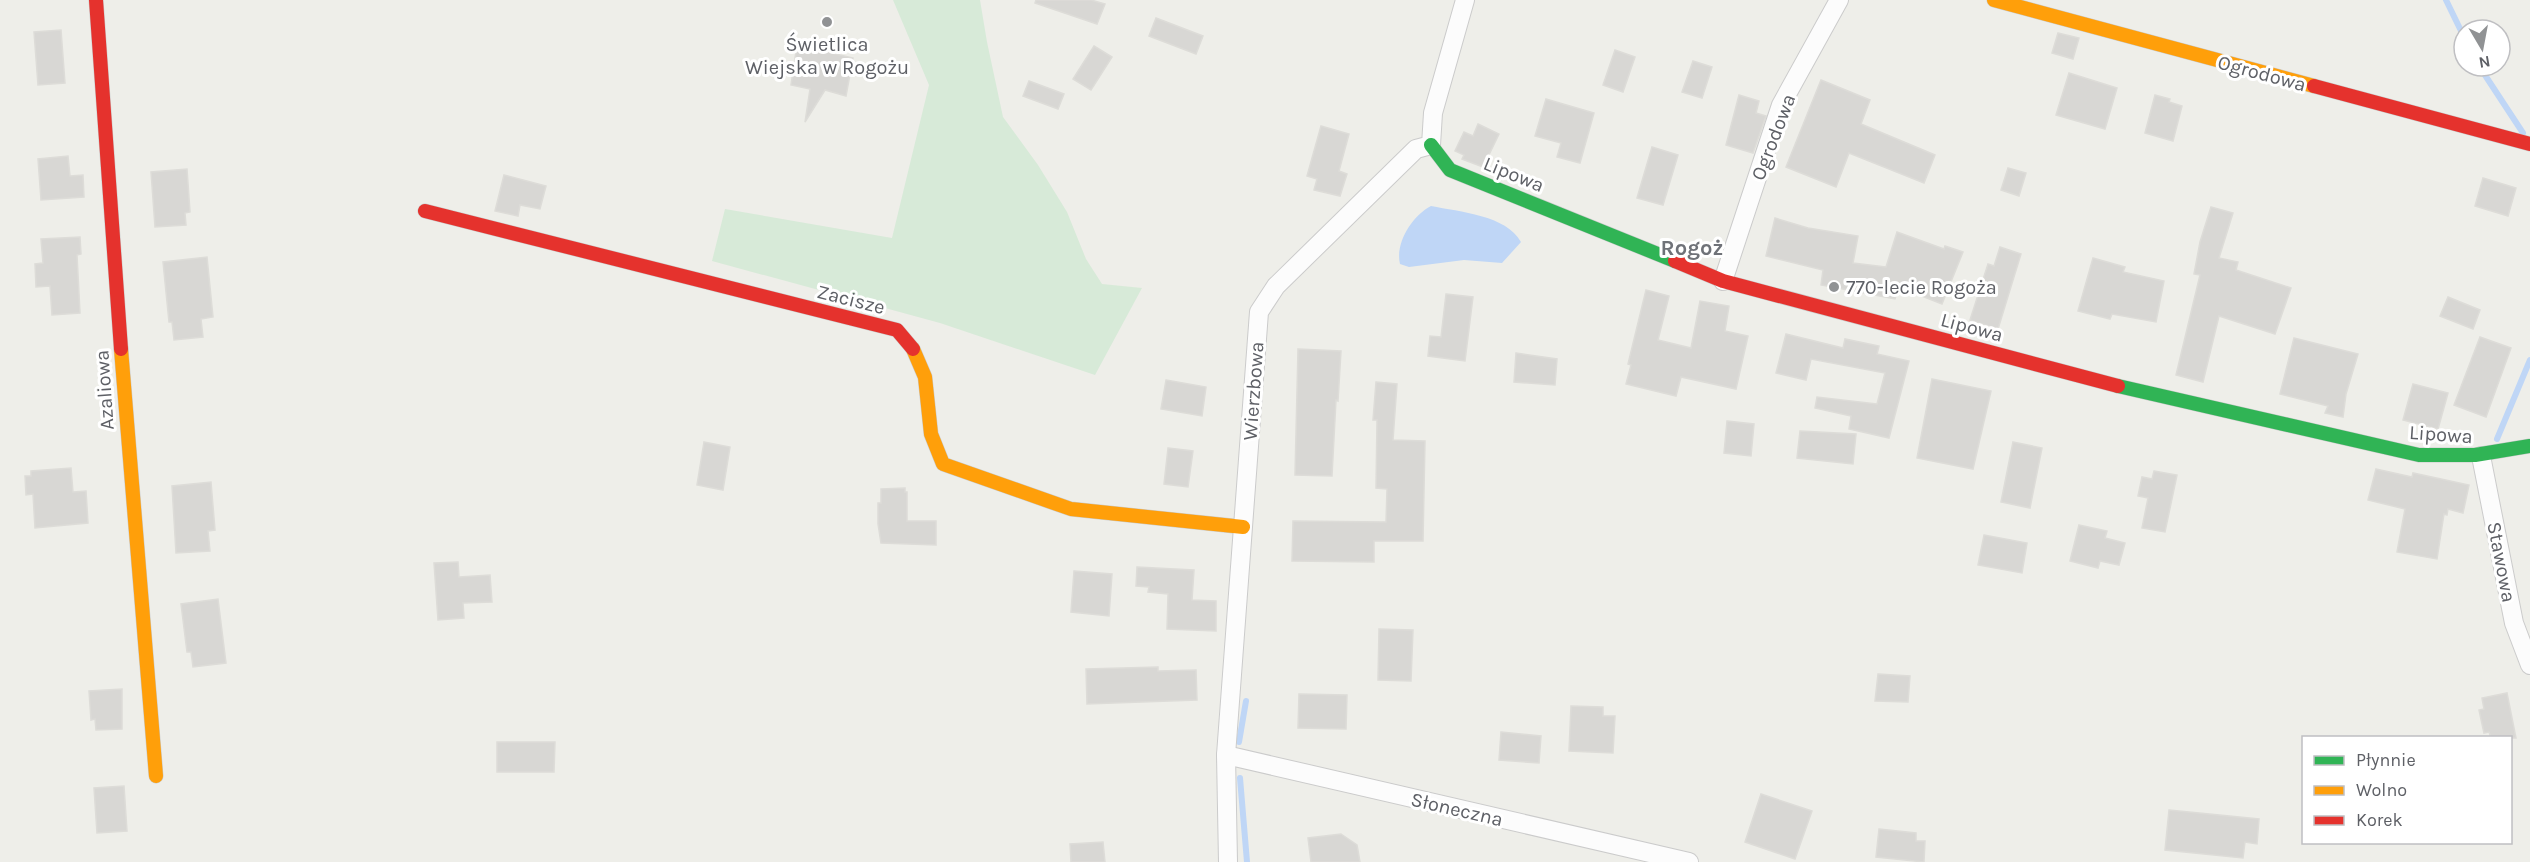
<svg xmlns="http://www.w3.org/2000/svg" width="2530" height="862" viewBox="0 0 2530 862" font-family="Karla,sans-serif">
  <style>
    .green { fill: #d7ead8 }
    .water { fill: #bfd6f6 }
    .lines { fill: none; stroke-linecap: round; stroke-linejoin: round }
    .stream { stroke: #bfd6f6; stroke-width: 6 }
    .building { fill: #d8d7d4; stroke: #dddcd8; stroke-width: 1.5 }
    .street-casing { stroke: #cbcbcb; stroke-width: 20 }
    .fast-casing { stroke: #cacbcb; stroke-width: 15 }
    .slow-casing { stroke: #cacbcb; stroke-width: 15 }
    .jam-casing { stroke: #cacbcb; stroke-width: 15 }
    .street { stroke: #fcfcfc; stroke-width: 18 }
    .fast { stroke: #30b455; stroke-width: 14 }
    .slow { stroke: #ff9f0a; stroke-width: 14 }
    .jam { stroke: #e5322d; stroke-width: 14 }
    .poi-dot { fill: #909294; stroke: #fff; stroke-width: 2 }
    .labels { text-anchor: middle; stroke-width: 6; stroke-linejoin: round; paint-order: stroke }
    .poi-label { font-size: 20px; fill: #5e6066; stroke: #fff }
    .street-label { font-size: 20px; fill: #5e6066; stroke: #fff }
    .quarter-label { font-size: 22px; font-weight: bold; fill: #6f7278; stroke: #fff }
  </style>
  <rect width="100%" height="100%" fill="#eeeee9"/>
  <polygon class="green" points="893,0 980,0 987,42 1003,117 1038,165 1067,212 1086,259 1102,284 1142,288 1095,375 940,323 712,261 725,209 892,238 929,85"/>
  <path class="water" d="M1431,206C1460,212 1506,215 1521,242L1502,263L1464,260L1409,267L1400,264C1395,243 1412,216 1431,206Z"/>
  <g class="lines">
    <g class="stream">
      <polyline points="2446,0 2464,37"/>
      <polyline points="2479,66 2523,133"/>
      <polyline points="2497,439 2530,360"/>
      <polyline points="1239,742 1246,701"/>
      <polyline points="1240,778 1247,862"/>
    </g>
  </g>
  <g class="building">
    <polygon points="1036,0 1091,0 1105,4 1097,24 1035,3"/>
    <polygon points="1156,18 1203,36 1196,54 1149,36"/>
    <polygon points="61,30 65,83 38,85 34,32"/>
    <polygon points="2058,33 2079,38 2073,59 2052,53"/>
    <polygon points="797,45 853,58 846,96 825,90 805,122 810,89 791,85"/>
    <polygon points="1094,46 1112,57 1091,90 1073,79"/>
    <polygon points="1615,50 1635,57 1623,92 1603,85"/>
    <polygon points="1693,61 1712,67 1702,98 1682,92"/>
    <polygon points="2069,73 2117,88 2105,129 2056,115"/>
    <polygon points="1821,80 1870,100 1861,124 1935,155 1924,183 1849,153 1836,187 1786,167"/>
    <polygon points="1029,81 1064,94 1058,109 1023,96"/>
    <polygon points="1739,95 1759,101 1756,113 1766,116 1753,153 1726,145"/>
    <polygon points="2155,95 2170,99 2169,102 2182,106 2173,141 2145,133"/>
    <polygon points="1546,99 1594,113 1580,163 1557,157 1561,143 1535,136"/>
    <polygon points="1478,124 1499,134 1483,167 1462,159 1464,155 1455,151 1464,132 1473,136"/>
    <polygon points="1321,126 1349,134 1339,171 1347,174 1340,196 1314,190 1317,179 1307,176"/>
    <polygon points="1652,147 1678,155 1663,205 1637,198"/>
    <polygon points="68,156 70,176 83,175 84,197 41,200 38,159"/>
    <polygon points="2008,168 2026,173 2019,196 2001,190"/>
    <polygon points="187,169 190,212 185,213 186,225 155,227 151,172"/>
    <polygon points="504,175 546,186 540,209 520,205 518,216 495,211"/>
    <polygon points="2483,178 2516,188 2508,216 2475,206"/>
    <polygon points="2211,207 2233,213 2219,258 2238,262 2236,270 2291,288 2275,334 2219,316 2203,382 2176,375 2200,275 2194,274 2200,242"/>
    <polygon points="1775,218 1808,228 1858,236 1853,263 1886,267 1897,232 1944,249 1945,246 1963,252 1942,304 1899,287 1895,299 1821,285 1823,270 1766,256"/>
    <polygon points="80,237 81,254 77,255 80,313 52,315 50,286 36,287 35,264 43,263 41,239"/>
    <polygon points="2000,247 2021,254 1998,329 1970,320 1988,264 1994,266"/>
    <polygon points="207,257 213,317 201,319 203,337 174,340 172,322 169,322 163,262"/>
    <polygon points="2093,258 2125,267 2123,272 2164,281 2156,322 2112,314 2110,319 2078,311"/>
    <polygon points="1646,290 1669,296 1658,340 1691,348 1700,301 1729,306 1725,331 1748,336 1736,389 1681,377 1676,396 1626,384 1631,365 1628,364"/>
    <polygon points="1446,294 1473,297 1465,361 1428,356 1430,336 1441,337"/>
    <polygon points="2448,297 2480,310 2473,329 2440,316"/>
    <polygon points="1786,334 1843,348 1845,339 1879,346 1877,354 1909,361 1889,438 1849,429 1851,416 1815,408 1817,397 1877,404 1885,373 1811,359 1806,380 1776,373"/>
    <polygon points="2480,337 2511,348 2486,417 2454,405"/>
    <polygon points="2294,338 2358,354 2346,394 2343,417 2325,413 2328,406 2280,394"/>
    <polygon points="1298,349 1341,351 1338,401 1336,400 1332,476 1295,475"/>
    <polygon points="1516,353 1557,359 1555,385 1514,382"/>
    <polygon points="1932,379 1991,391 1973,469 1917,458"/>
    <polygon points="1166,380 1206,387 1202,416 1161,409"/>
    <polygon points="1376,382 1397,384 1393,440 1425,441 1423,541 1374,541 1374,562 1292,561 1293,521 1386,522 1387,489 1376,488 1377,420 1373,420"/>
    <polygon points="2413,384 2448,393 2438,429 2403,420"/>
    <polygon points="1727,421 1754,424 1751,456 1724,453"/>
    <polygon points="1800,431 1856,434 1853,464 1797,458"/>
    <polygon points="704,442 730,447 723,490 697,485"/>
    <polygon points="2013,442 2042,448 2030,508 2001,502"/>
    <polygon points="1168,448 1193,451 1188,487 1164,484"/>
    <polygon points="71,468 73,492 86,491 88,523 35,528 33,494 26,495 25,476 31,476 31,471"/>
    <polygon points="2376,469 2412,477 2413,473 2469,485 2463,513 2448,509 2447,515 2444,514 2437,559 2397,552 2405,509 2368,500"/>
    <polygon points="2154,471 2177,475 2165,532 2142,528 2148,498 2138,496 2142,477 2152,479"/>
    <polygon points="211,482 215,530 208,531 210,551 176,553 172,486"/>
    <polygon points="905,488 905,492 907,492 907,521 936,521 936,545 881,543 878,524 878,503 881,503 881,489"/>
    <polygon points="2079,525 2107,531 2105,538 2125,543 2119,565 2100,561 2098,568 2070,561"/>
    <polygon points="1984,535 2027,543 2022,573 1978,565"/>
    <polygon points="458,562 459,577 490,575 492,602 463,603 464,618 438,620 434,563"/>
    <polygon points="1137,567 1194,570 1192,600 1216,601 1216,631 1167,629 1168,594 1148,592 1149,587 1136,586"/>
    <polygon points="1074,571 1112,574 1109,616 1071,612"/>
    <polygon points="218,599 226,663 193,667 191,652 187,652 181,604"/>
    <polygon points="1379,629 1413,630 1411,681 1378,680"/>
    <polygon points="1158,667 1158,671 1196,670 1197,700 1087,704 1086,669"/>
    <polygon points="1878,674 1910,676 1908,702 1875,701"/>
    <polygon points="122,689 122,729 96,730 95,719 91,720 89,691"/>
    <polygon points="2507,693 2516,738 2491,738 2489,732 2484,733 2479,710 2484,709 2482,698"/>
    <polygon points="1299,694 1347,695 1346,729 1298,728"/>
    <polygon points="1571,706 1603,707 1603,716 1615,716 1613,753 1569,751"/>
    <polygon points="1501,732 1541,736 1539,763 1499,760"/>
    <polygon points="497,742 555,742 554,772 497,772"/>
    <polygon points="124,786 127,831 97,833 94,788"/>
    <polygon points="1761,794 1812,811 1795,859 1745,842"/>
    <polygon points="2169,810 2259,819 2257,844 2245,842 2243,858 2165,850"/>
    <polygon points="1879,829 1916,833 1916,841 1925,841 1924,862 1876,857"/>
    <polygon points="1341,834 1357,845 1360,862 1311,862 1308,838"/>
    <polygon points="1103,842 1105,862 1071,862 1070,844"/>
  </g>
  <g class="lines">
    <defs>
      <g id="street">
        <polyline points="1723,281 1781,105 1839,0"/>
        <polyline points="2481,456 2514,623 2530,665"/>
        <polyline points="1226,755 1689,862"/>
        <polyline points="1228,862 1226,755 1259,312 1276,286 1416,149 1431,145 1433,113 1465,0"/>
      </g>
      <g id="fast">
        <polyline points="1431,145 1450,170 1675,261"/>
        <polyline points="2118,386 2419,455 2475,455 2530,446"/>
      </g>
      <g id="slow">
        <polyline points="1994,0 2314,86"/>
        <polyline points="121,349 156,776"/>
        <polyline points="913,349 925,377 931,434 943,464 1071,509 1243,527"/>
      </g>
      <g id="jam">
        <polyline points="96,0 121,349"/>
        <polyline points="2314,86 2530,144"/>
        <polyline points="425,211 897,330 913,349"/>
        <polyline points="1675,261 1723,281 2118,386"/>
      </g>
    </defs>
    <use href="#street" class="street-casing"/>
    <use href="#fast" class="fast-casing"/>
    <use href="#slow" class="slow-casing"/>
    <use href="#jam" class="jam-casing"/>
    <use href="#street" class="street"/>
    <use href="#fast" class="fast"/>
    <use href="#slow" class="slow"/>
    <use href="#jam" class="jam"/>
  </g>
  <g class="poi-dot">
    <circle cx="827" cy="22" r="6"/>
    <circle cx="1834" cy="287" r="6"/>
  </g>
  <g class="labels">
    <g class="poi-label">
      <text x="827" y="51">Świetlica<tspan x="827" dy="23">Wiejska w Rogożu</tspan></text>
      <text x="1846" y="294" text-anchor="start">770-lecie Rogoża</text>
    </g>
    <g class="street-label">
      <text transform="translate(2262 73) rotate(15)" y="7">Ogrodowa</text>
      <text transform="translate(1773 137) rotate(-69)" y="7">Ogrodowa</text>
      <text transform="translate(1514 174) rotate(22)" y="7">Lipowa</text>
      <text transform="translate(851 299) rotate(14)" y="7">Zacisze</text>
      <text transform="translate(1972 327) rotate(15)" y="7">Lipowa</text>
      <text transform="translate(104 390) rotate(-94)" y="7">Azaliowa</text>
      <text transform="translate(1253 391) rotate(-86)" y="7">Wierzbowa</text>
      <text transform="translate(2441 434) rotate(4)" y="7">Lipowa</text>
      <text transform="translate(2502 562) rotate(79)" y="7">Stawowa</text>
      <text transform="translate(1457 809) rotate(13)" y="7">Słoneczna</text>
    </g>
    <g class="quarter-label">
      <text x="1692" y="255">Rogoż</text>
    </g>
  </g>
  <rect x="2302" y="736" width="210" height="108" fill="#ffffff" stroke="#bfbfc2" stroke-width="1.5"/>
  <rect x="2314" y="756" width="30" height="9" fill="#30b455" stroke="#bfbfc2" stroke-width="1.5"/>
  <text x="2356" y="766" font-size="18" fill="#5e6066">Płynnie</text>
  <rect x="2314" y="786" width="30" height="9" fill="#ff9f0a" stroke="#bfbfc2" stroke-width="1.5"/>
  <text x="2356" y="796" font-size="18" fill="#5e6066">Wolno</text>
  <rect x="2314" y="816" width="30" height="9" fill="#e5322d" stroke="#bfbfc2" stroke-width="1.5"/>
  <text x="2356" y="826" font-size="18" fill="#5e6066">Korek</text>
  <g transform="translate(2482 48) rotate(170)"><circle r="28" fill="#ffffff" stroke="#bfbfc2" stroke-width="1.5"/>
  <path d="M0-4.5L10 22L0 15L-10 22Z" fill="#909294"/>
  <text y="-9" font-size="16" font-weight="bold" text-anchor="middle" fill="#5e6066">N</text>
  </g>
</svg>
